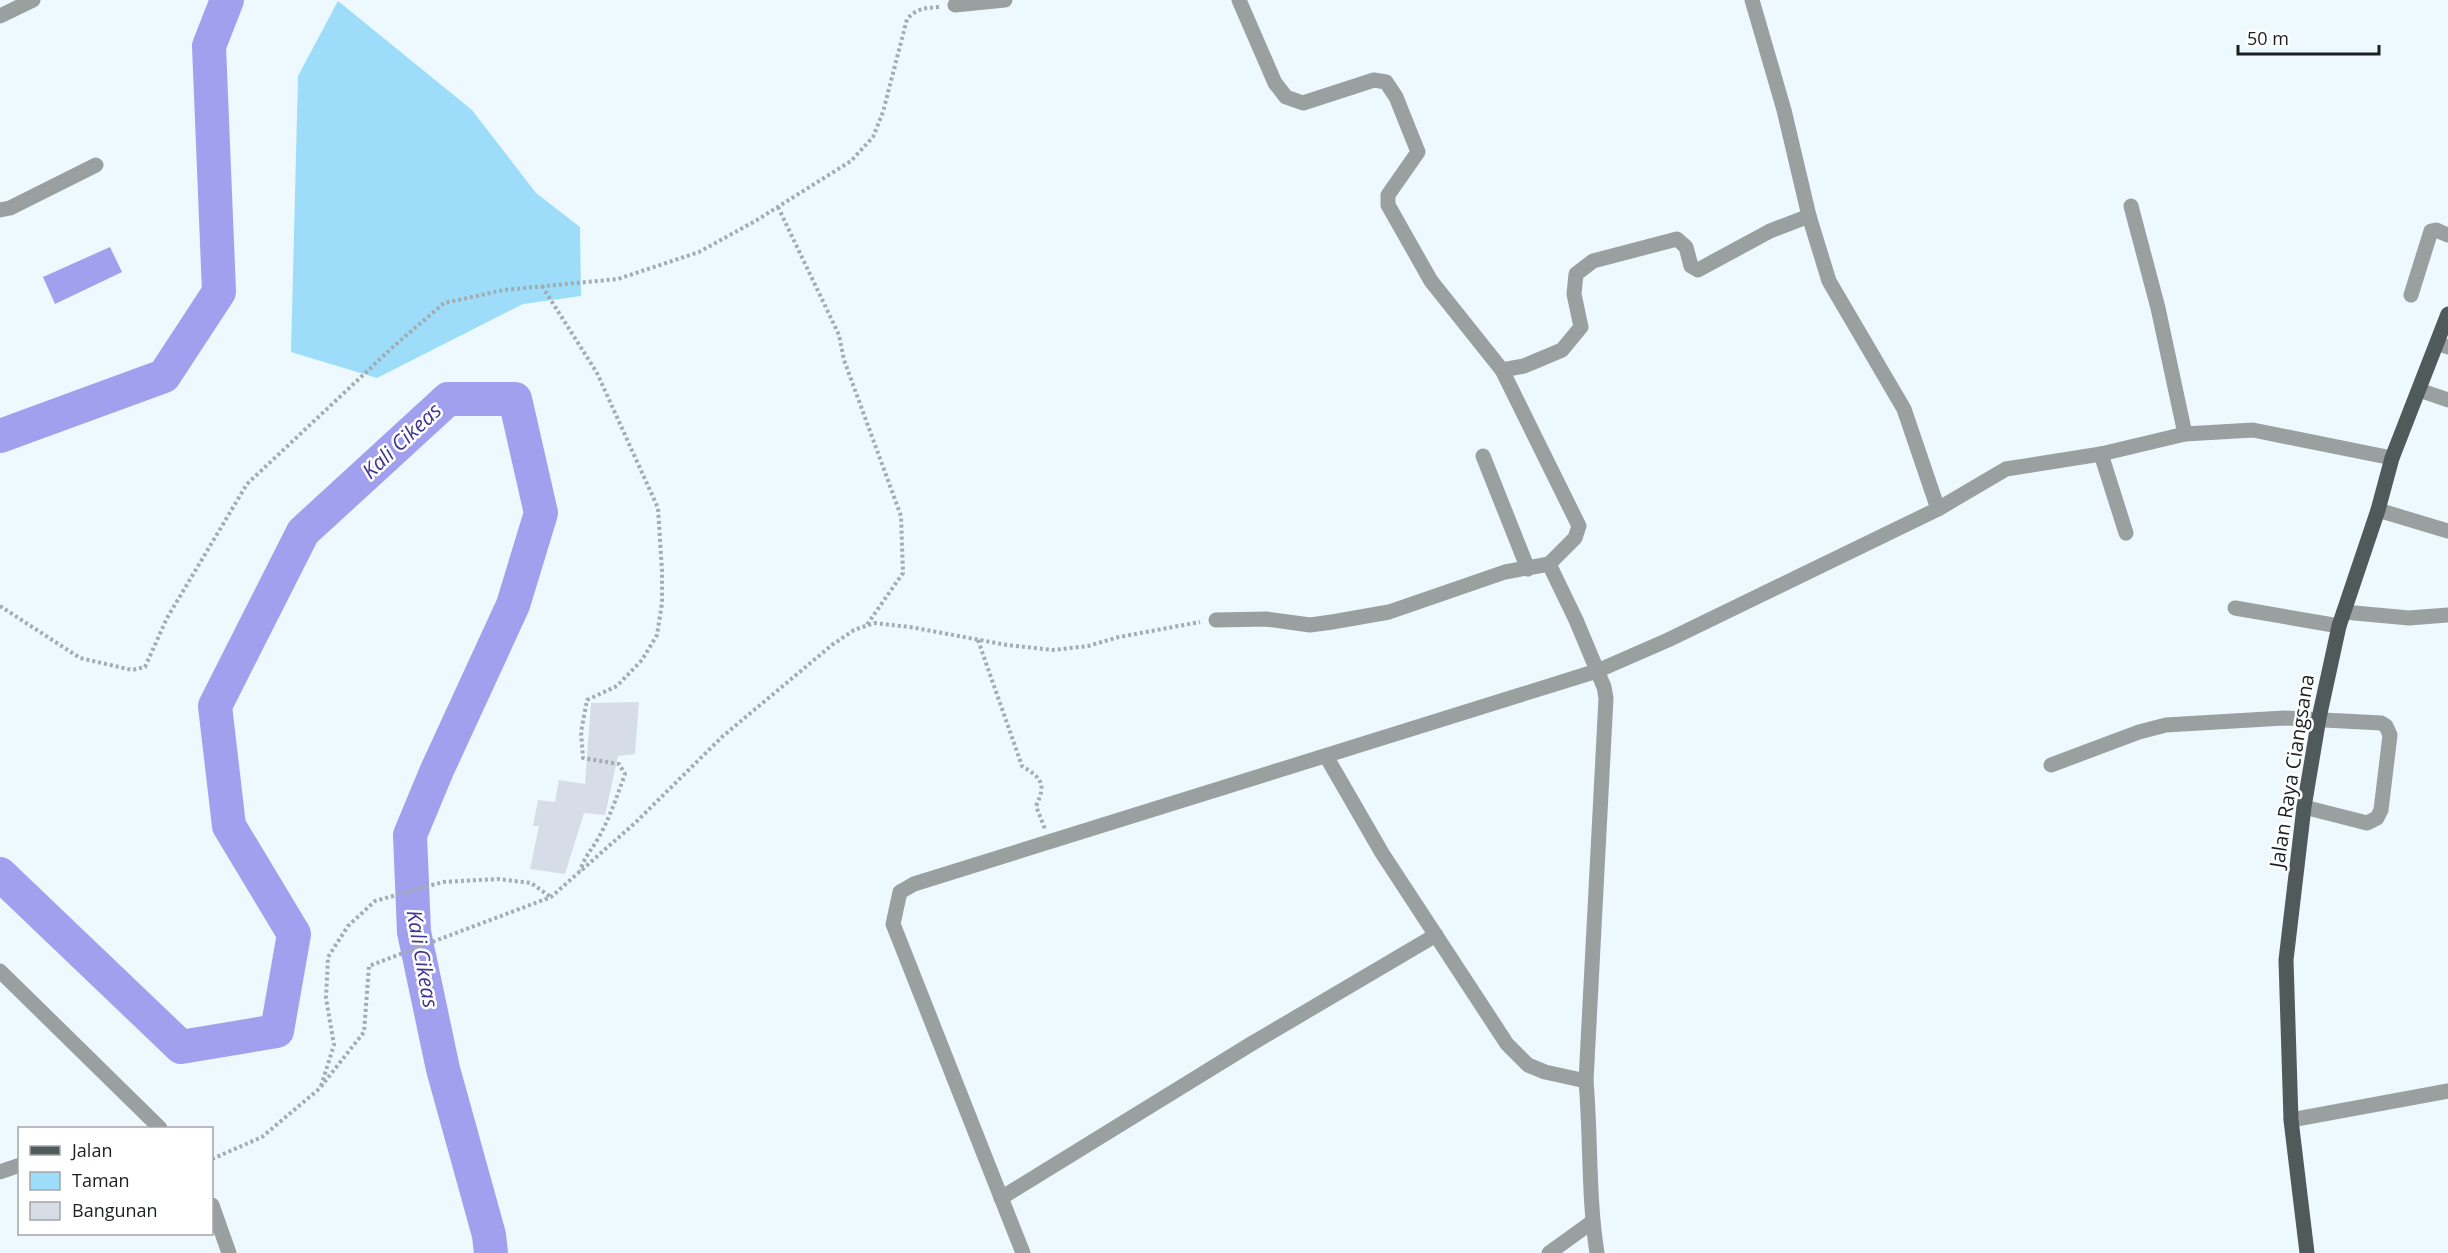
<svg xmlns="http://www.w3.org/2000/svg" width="2448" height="1253" viewBox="0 0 2448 1253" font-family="'Open Sans',sans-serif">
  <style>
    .green { fill: #9dddf9 }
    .water { fill: #a1a0ef }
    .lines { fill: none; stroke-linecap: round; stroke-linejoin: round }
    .river { stroke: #a1a0ef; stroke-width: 34 }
    .building { fill: #d7dde6 }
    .path { stroke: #a3acb0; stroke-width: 4; stroke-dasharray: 3 3; stroke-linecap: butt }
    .minor { stroke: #9aa0a0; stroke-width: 15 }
    .major { stroke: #505a5a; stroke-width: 15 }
    .labels { text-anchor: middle; stroke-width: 5; stroke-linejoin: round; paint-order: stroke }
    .street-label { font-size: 20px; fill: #1b1f20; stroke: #fff }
    .water-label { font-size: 21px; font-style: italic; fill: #423691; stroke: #fff }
  </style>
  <rect width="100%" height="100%" fill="#edf9fe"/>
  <polygon class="green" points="338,1 472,110 536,193 580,227 581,296 523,304 377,378 291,352 298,76"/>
  <polygon class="water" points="110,247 122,272 55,304 43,277"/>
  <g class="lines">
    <g class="river">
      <polyline points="0,436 164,376 219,292 209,46 227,0"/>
      <polyline points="0,874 181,1047 277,1031 294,934 229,826 215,706 303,532 448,399 515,399 541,513 513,605 437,770 410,835 414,932 443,1069 489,1235 491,1253"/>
    </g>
  </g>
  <polygon class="building" points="639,702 635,754 618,756 605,815 584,813 565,874 530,869 539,826 533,826 538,800 555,802 559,780 585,784 591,703"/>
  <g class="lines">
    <g class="path">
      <polyline points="778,207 839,335 844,360 901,516 903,573 866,626"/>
      <path d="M542,286L597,373L658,508L662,571V603L657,635L642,660L617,686L587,700L581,732L583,758L619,764L625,774C617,796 610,817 599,837C592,849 584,858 580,871"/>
      <path d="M0,606L80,658L132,670L145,667L167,618L247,484L394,346L444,303L504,290L618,279L699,252L757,220L851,161L873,137L883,112L907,19C917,8 925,8 939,7"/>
      <path d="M978,640L1022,766C1041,778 1047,783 1036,806L1045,829"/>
      <polyline points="321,1086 334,1045 326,998 328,957 348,926 375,901 443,882 498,879 531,883 551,897"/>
      <polyline points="212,1159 262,1137 319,1089 364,1032 369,966 551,897 635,823 723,736 832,645 854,630 874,623 910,627 1007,645 1053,650 1088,646 1119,637 1200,622"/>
    </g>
    <g class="minor">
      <path d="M1239,0L1275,83L1286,97L1303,103L1374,80L1386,82L1396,97L1418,152L1388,195V205L1431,281L1502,370L1579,526L1575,538L1549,564L1576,620L1604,687L1606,698L1586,1081C1591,1138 1588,1196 1597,1253"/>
      <polyline points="1752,0 1784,110 1809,216 1829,281 1904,409 1938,509"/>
      <polyline points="955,5 1005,0"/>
      <polyline points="0,16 33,0"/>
      <polyline points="2131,206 2158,308 2185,434"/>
      <polyline points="0,210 10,208 96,165"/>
      <polyline points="2411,295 2431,231 2436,230 2448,235"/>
      <polyline points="2437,343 2448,347"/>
      <polyline points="1502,370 1524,366 1562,350 1581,327 1574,294 1576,274 1593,261 1677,239 1686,247 1691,266 1698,270 1770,231 1809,216"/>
      <polyline points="2419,390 2448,400"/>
      <polyline points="2101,454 2126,533"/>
      <polyline points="1483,456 1528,569"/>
      <polyline points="2378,510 2448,531"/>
      <polyline points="2235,608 2339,626"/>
      <polyline points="2344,612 2409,618 2448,615"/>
      <polyline points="1216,620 1266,619 1310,625 1332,622 1389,612 1505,572 1549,564"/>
      <polyline points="1326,756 1382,853 1507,1044 1528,1065 1545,1072 1586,1081"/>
      <polyline points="2051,765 2139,732 2166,725 2284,718 2381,723 2386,726 2390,735 2381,810 2377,818 2367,823 2304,807"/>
      <polyline points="0,971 160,1128"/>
      <polyline points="2291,1120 2448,1091"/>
      <polyline points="0,1172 20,1165"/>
      <polyline points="1001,1198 1251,1044 1436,935"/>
      <polyline points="212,1205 229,1253"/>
      <polyline points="1023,1253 893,924 900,892 914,884 1597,671 1668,640 1938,509 2006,469 2101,454 2185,434 2253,430 2392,458"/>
      <polyline points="1549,1253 1592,1222"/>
    </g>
    <polyline class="major" points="2307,1253 2291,1120 2286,960 2304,807 2319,718 2339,626 2378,510 2392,458 2448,314"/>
  </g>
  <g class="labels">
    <g class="street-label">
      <text transform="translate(2292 771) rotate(-81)" y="7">Jalan Raya Ciangsana</text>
    </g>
    <g class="water-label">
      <text transform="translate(402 441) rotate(-43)" y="7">Kali Cikeas</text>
      <text transform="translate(422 959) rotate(80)" y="7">Kali Cikeas</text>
    </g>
  </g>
  <rect x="18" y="1127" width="195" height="108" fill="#ffffff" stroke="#a4a5a6" stroke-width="1.5"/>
  <rect x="30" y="1146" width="30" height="9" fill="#505a5a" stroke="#a4a5a6" stroke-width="1.5"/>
  <text x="72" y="1157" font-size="18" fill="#1b1f20">Jalan</text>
  <rect x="30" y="1172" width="30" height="18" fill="#9dddf9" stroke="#a4a5a6" stroke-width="1.5"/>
  <text x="72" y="1187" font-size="18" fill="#1b1f20">Taman</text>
  <rect x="30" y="1202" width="30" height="18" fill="#d7dde6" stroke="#a4a5a6" stroke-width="1.5"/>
  <text x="72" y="1217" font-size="18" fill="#1b1f20">Bangunan</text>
  <path d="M2238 45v9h141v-9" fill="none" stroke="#1b1f20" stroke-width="3"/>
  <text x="2247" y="45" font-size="18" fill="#1b1f20" stroke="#ffffff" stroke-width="4.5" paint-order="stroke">50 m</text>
</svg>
